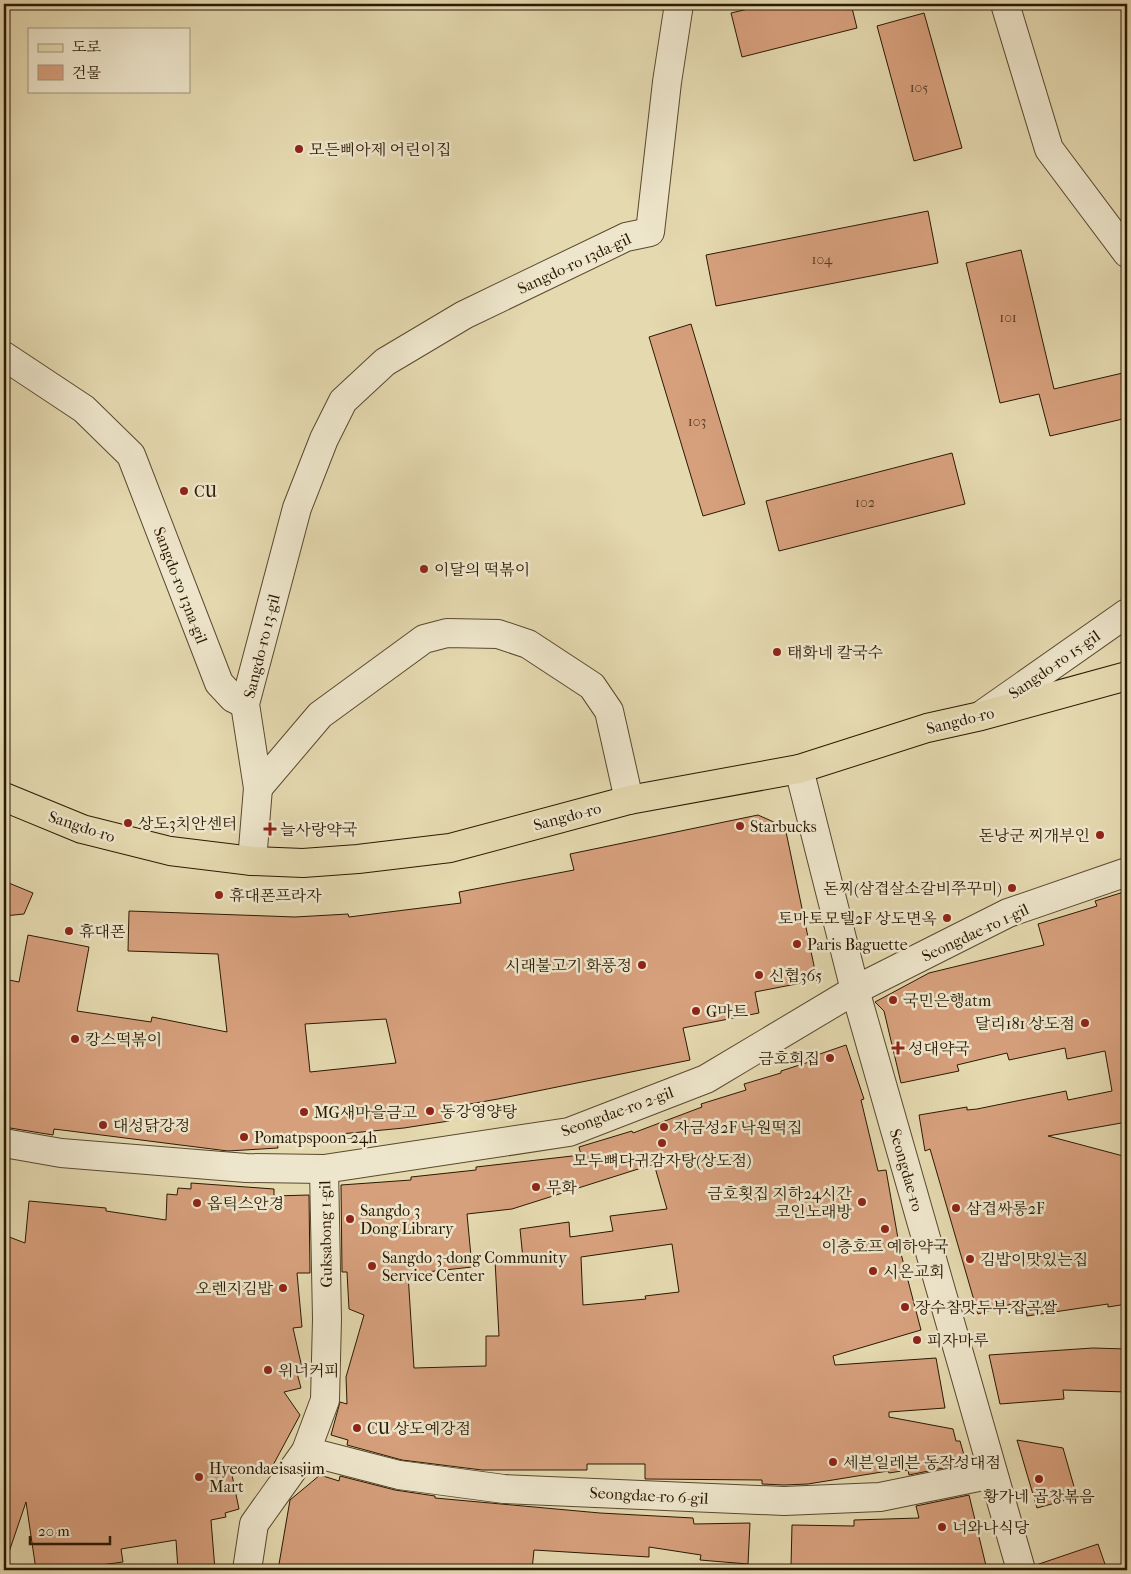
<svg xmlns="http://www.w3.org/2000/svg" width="1131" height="1574" viewBox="0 0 1131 1574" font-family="'IM FELL French Canon','Noto Serif KR',serif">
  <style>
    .building { fill: #d7a07d; stroke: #2a1902; fill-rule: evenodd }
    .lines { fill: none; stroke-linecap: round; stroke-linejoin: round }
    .minor-casing { stroke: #59492e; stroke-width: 30 }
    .major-casing { stroke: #2a1902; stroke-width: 30 }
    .minor { stroke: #eee6cc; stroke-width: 28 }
    .major { stroke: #e5d9b0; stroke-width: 28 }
    .poi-dot { fill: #8f2418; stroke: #eee6cc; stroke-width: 2 }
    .labels { text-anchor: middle; stroke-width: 5; stroke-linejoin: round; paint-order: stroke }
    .number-label { font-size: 14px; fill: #553b21 }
    .poi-label { font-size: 16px; fill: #2a1902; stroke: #eee6cc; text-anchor: start }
    .street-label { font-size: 16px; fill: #2a1902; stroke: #eee6cc }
  </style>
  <rect width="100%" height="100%" fill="#e5d9b0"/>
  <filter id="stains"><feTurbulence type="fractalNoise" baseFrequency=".004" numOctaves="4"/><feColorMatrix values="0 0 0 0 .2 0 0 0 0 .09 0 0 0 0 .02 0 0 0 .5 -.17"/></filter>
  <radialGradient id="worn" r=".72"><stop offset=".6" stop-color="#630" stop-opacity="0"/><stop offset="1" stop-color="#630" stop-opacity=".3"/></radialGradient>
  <g class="building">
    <polygon points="769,4 851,4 857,28 742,57 731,13"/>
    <polygon points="924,13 962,148 914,161 877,26"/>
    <polygon points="928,211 938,263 716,306 706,255"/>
    <polygon points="1021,250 1054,389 1127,372 1127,418 1050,436 1039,394 1000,403 966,263"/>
    <polygon points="691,324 745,504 703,516 649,337"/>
    <polygon points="952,453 965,504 779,551 766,501"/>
    <path d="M758,815L785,827L817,980L755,992L759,1013L683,1028L690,1060L498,1099L447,1108L449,1121L404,1128L277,1140L278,1148L228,1151L54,1129L53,1135L4,1127V979L19,982L28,935L89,947L77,1011L151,1022L152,1017L227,1032L218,954L128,951L129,911L295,917L348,914L349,917L461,903L459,892L574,870L570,854ZM386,1019L396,1063L310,1072L305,1024Z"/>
    <polygon points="4,881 33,893 24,914 4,916"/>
    <polygon points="1127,891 1127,1122 1048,1136 1127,1157 1127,1304 1108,1307 1108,1304 1027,1316 1025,1300 978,1314 930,1149 925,1151 919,1115 967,1107 967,1110 977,1109 1066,1091 1068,1100 1112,1091 1105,1051 1067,1059 1065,1048 1009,1060 1007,1053 957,1065 959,1071 901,1083 884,1011 875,1002 929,973 1044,945 1038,924 1097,906 1095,901"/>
    <path d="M846,1045L864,1099L861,1100L878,1171L886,1170L900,1250L921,1330L833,1356L835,1365L936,1358L945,1408L889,1412V1417L953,1429L956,1441H960L966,1462H961L962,1464L909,1475L908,1470L889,1473L888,1471L808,1484L784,1485L762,1484V1480L645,1479V1464H587V1470H482L402,1460L347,1445L348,1440L331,1435L340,1402L347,1404L346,1377L364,1315L349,1309L347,1272H342L341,1185L411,1180V1177L476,1170V1167L581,1155L579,1147L632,1131L633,1133L702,1107L701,1104L746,1090L744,1084L781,1073V1071L812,1061L811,1057ZM654,1164L667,1209L610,1216L613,1231L570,1237L569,1222L520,1229L523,1259L495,1260L499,1336H486V1366L414,1368L408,1274L472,1267L467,1214L512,1209ZM672,1244L679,1292L645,1296L646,1299L583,1305L581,1257Z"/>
    <polygon points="191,1183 274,1189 274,1196 309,1195 310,1273 297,1273 302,1327 293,1328 303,1372 297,1373 301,1388 284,1392 300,1415 272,1467 232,1475 239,1509 225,1513 226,1517 211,1520 215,1570 178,1570 176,1540 121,1549 123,1562 78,1568 78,1570 36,1570 26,1502 8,1555 4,1554 4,1235 25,1243 29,1201 106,1208 106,1211 166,1220 167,1194 177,1195 178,1188 191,1189"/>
    <polygon points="1093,1348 1127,1349 1127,1392 1063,1390 1064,1399 1000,1404 989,1355"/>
    <polygon points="1017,1440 1063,1448 1077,1497 1037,1508"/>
    <polygon points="320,1475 339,1481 340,1476 395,1490 435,1496 435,1498 600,1513 693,1518 694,1524 750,1523 748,1564 700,1560 701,1555 649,1547 649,1557 534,1550 532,1570 278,1570 290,1500"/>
    <polygon points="969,1495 987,1570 856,1570 855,1567 791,1566 792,1525 854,1526 854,1520 919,1518 916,1506"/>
    <polygon points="1098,1544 1107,1570 1036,1570 1036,1565"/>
  </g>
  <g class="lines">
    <defs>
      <g id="minor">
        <polyline points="1005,4 1049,149 1127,253"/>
        <polyline points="4,356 84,409 131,455 219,683 233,698 245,704"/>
        <polyline points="983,714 1127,613"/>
        <polyline points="799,769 855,990 1021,1570"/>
        <polyline points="258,788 320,715 424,639 447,633 498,634 528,644 592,686 609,711 629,800"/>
        <polyline points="252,861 258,788 245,704 297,508 324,439 343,401 385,362 464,315 626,237 650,232 667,82 679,4"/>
        <polyline points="4,1143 61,1153 246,1168 324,1169 569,1132 706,1079 855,990 1008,913 1127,872"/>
        <polyline points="306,1451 399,1475 504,1489 784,1501 880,1497 993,1474"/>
        <polyline points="247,1570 254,1524 306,1451 325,1400 327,1319 324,1169"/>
      </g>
      <polyline id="major" points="4,797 82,829 170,851 252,861 303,863 358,859 450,848 629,800 799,769 927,728 981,716 1127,676"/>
    </defs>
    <use href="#minor" class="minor-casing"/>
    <use href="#major" class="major-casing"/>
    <use href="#minor" class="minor"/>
    <use href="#major" class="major"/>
  </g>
  <g class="poi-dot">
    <circle cx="299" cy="149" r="5"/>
    <circle cx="184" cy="491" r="5"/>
    <circle cx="424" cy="569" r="5"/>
    <circle cx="777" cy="652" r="5"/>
    <circle cx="128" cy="823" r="5"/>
    <circle cx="740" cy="826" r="5"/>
    <path d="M267.5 821.5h5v5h5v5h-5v5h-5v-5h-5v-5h5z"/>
    <circle cx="1100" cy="835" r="5"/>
    <circle cx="1012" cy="888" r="5"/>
    <circle cx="219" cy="895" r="5"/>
    <circle cx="947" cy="918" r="5"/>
    <circle cx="69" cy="931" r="5"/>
    <circle cx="797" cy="944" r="5"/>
    <circle cx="642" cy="965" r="5"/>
    <circle cx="759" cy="975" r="5"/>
    <circle cx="893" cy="1000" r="5"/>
    <circle cx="696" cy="1011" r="5"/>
    <circle cx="1085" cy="1023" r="5"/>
    <circle cx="75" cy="1039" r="5"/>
    <path d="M895.5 1040.5h5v5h5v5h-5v5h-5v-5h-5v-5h5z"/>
    <circle cx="830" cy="1058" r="5"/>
    <circle cx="430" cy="1111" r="5"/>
    <circle cx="304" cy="1112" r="5"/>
    <circle cx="103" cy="1125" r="5"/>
    <circle cx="664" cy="1127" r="5"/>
    <circle cx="244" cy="1137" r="5"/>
    <circle cx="662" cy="1143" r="5"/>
    <circle cx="536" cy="1187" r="5"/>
    <circle cx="862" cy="1202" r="5"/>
    <circle cx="197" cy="1203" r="5"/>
    <circle cx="956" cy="1208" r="5"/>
    <circle cx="350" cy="1219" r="5"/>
    <circle cx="885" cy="1229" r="5"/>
    <circle cx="970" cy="1259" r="5"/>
    <circle cx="372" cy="1266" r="5"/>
    <circle cx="873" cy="1271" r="5"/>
    <circle cx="283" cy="1288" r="5"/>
    <circle cx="905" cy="1307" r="5"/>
    <circle cx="917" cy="1340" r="5"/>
    <circle cx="268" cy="1370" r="5"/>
    <circle cx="357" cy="1428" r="5"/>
    <circle cx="833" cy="1462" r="5"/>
    <circle cx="199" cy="1477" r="5"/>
    <circle cx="1039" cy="1479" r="5"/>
    <circle cx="942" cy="1527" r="5"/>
  </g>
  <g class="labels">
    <g class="number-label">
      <text x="919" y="92">105</text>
      <text x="822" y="264">104</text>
      <text x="1008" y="322">101</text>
      <text x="697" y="426">103</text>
      <text x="865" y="507">102</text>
    </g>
    <g class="poi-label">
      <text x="309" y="155">모든삐아제 어린이집</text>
      <text x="194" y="497">CU</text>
      <text x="434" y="575">이달의 떡볶이</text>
      <text x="787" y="658">태화네 칼국수</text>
      <text x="138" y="829">상도3치안센터</text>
      <text x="750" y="832">Starbucks</text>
      <text x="280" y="835">늘사랑약국</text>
      <text x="1090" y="841" text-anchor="end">돈낭군 찌개부인</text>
      <text x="1002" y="894" text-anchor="end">돈찌(삼겹살소갈비쭈꾸미)</text>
      <text x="229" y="901">휴대폰프라자</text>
      <text x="937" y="924" text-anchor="end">토마토모텔2F 상도면옥</text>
      <text x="79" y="937">휴대폰</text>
      <text x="807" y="950">Paris Baguette</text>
      <text x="632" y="971" text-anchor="end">시래불고기 화풍정</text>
      <text x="769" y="981">신협365</text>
      <text x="903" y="1006">국민은행atm</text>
      <text x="706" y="1017">G마트</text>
      <text x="1075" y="1029" text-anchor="end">달리181 상도점</text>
      <text x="85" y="1045">캉스떡볶이</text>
      <text x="908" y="1054">성대약국</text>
      <text x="820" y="1064" text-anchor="end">금호회집</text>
      <text x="440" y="1117">동강영양탕</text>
      <text x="314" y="1118">MG새마을금고</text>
      <text x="113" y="1131">대성닭강정</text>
      <text x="674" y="1133">자금성2F 낙원떡집</text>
      <text x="254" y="1143">Pomatpspoon-24h</text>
      <text x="662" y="1166" text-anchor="middle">모두뼈다귀감자탕(상도점)</text>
      <text x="546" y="1193">무화</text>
      <text x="852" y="1199" text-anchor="end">금호횟집 지하24시간<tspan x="852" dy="18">코인노래방</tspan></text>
      <text x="207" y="1209">옵틱스안경</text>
      <text x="966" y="1214">삼겹싸롱2F</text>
      <text x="360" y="1216">Sangdo 3<tspan x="360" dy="18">Dong Library</tspan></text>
      <text x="885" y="1252" text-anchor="middle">이층호프 예하약국</text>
      <text x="382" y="1263">Sangdo 3-dong Community<tspan x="382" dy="18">Service Center</tspan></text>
      <text x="980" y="1265">김밥이맛있는집</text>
      <text x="883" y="1277">시온교회</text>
      <text x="273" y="1294" text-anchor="end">오렌지김밥</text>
      <text x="915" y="1313">장수참맛두부.잡곡쌀</text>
      <text x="927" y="1346">피자마루</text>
      <text x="278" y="1376">위너커피</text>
      <text x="367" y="1434">CU 상도예강점</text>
      <text x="843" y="1468">세븐일레븐 동작성대점</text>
      <text x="209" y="1474">Hyeondaeisasjim<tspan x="209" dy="18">Mart</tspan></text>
      <text x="1039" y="1502" text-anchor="middle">황가네 곱창볶음</text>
      <text x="952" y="1533">너와나식당</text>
    </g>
    <g class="street-label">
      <text transform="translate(574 263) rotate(-25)" y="6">Sangdo-ro 13da-gil</text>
      <text transform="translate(181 585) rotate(69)" y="6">Sangdo-ro 13na-gil</text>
      <text transform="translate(261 646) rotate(-76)" y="6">Sangdo-ro 13-gil</text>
      <text transform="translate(1054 664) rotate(-35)" y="6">Sangdo-ro 15-gil</text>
      <text transform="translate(960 720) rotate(-14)" y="6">Sangdo-ro</text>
      <text transform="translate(567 816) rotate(-15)" y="6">Sangdo-ro</text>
      <text transform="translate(82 826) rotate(18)" y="6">Sangdo-ro</text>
      <text transform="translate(975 932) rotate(-25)" y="6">Seongdae-ro 1-gil</text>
      <text transform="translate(617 1111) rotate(-20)" y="6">Seongdae-ro 2-gil</text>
      <text transform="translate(907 1170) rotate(74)" y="6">Seongdae-ro</text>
      <text transform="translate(325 1234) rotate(-91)" y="6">Guksabong 1-gil</text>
      <text transform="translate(649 1495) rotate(3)" y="6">Seongdae-ro 6-gil</text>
    </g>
  </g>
  <rect width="1131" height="1574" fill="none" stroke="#e5d9b0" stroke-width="20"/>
  <rect x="5" y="5" width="1121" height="1564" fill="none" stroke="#2a1902" stroke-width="2.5"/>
  <rect x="10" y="10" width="1111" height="1554" fill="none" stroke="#2a1902"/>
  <rect x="28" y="28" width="162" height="65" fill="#eee6cc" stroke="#a0947b"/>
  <rect x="38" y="44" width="25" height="8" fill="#e5d9b0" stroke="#a0947b"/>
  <text x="72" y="52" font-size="15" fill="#2a1902">도로</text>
  <rect x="38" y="65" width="25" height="15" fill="#d7a07d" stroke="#a0947b"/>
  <text x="72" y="78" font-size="15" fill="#2a1902">건물</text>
  <path d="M30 1536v8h80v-8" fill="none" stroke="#2a1902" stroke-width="2.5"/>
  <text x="38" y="1536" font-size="15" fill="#2a1902" stroke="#eee6cc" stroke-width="4" paint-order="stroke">20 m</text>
  <rect width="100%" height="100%" filter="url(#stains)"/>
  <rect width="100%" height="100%" fill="url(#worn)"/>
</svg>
